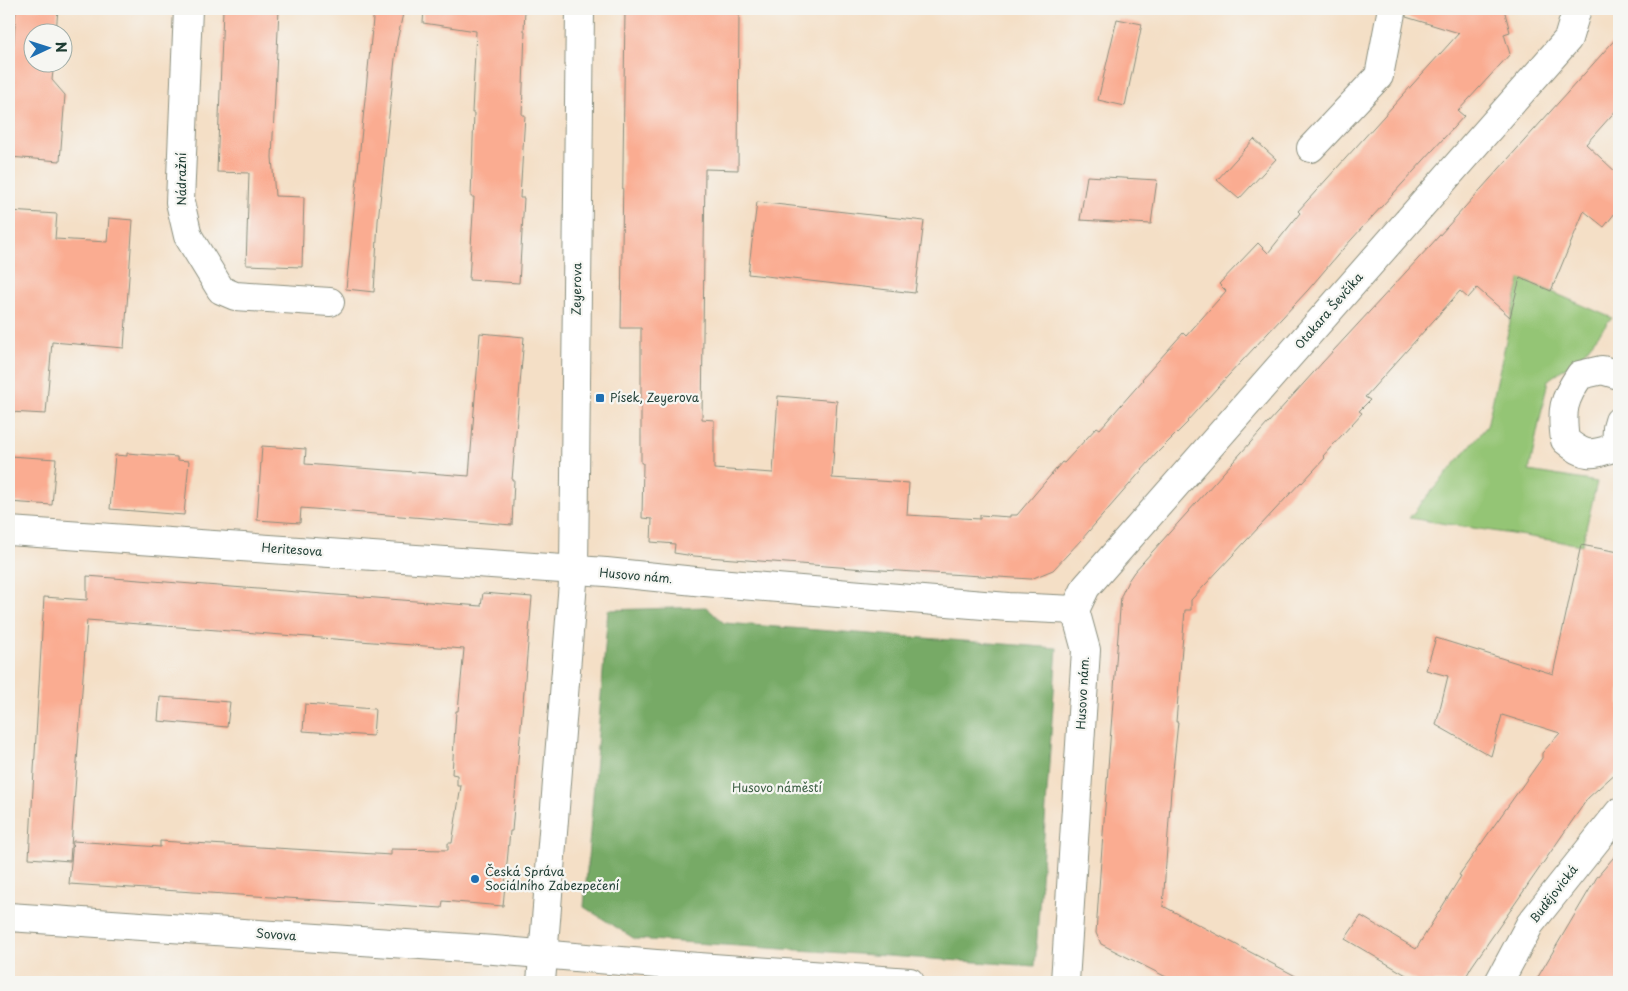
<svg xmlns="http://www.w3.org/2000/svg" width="1628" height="991" viewBox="0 0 1628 991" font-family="'Playpen Sans',sans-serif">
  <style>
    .green { fill: #94c575; stroke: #5a8154 }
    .forest { fill: #7a6; stroke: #4b744d }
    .building { fill: #faac91 }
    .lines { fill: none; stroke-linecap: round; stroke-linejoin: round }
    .minor-casing { stroke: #8a8e7d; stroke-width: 30 }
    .minor { stroke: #fff; stroke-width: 28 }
    .poi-dot { fill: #1f6fb2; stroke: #f6f6f2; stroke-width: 2 }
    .labels { text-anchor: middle; stroke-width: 4.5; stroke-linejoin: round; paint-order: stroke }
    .street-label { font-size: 12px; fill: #1f3d34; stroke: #f6f6f2 }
    .poi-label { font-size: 12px; fill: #1f3d34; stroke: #f6f6f2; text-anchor: start }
    .park-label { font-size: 12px; fill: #3c5f44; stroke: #f6f6f2 }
  </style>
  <rect width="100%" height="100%" fill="#f6f6f2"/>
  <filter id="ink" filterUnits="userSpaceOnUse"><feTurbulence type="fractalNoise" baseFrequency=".02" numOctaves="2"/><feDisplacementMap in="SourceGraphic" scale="10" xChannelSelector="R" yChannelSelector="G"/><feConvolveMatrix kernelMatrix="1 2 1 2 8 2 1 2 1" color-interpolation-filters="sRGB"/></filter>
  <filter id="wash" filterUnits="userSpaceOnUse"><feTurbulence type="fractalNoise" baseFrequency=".0096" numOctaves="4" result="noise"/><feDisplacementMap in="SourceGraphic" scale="20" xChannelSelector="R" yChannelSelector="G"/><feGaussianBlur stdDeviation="1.12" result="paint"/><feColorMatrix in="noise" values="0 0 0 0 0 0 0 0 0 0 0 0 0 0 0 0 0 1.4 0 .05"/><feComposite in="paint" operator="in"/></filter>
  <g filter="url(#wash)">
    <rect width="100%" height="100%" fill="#f4dfc6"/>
    <polygon class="green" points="1520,278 1612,318 1580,357 1548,380 1529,471 1597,482 1582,545 1409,518 1487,426"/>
    <polygon class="forest" points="706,607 724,623 1057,648 1035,966 635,939 584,907 608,610"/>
    <g id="blocks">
      <g class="building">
        <polygon points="16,9 58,9 56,32 32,32 32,62 54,62 52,80 65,95 60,161 9,157 9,113"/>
        <polygon points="223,9 279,9 272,157 275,196 304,197 302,267 246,265 249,173 217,172"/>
        <polygon points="374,9 404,9 397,41 395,59 378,221 374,292 346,289"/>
        <polygon points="424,9 525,9 524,31 525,31 522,115 525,115 520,198 524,198 519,283 469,280 474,197 471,197 474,113 472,113 476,31 423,23"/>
        <polygon points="625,9 739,9 738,170 705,169 702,419 714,420 714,469 773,473 778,396 837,401 832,478 909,483 907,515 980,519 980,515 1010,517 1010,515 1017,515 1062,462 1064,463 1097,427 1100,429 1143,380 1142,379 1183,333 1186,336 1226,291 1219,284 1258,243 1268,253 1300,213 1298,211 1459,33 1406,17 1406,9 1504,9 1510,32 1504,34 1510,54 1458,111 1464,116 1342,250 1308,290 1228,376 1187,421 1188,422 1156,454 1082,539 1053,570 1031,579 865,569 694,556 674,553 675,544 651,542 652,519 642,518 643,463 641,463 641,328 621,328"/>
        <polygon points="1117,19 1142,24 1125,106 1098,100"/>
        <polygon points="1619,35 1619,107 1586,144 1619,175 1619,208 1604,227 1584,211 1551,291 1520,278 1510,317 1477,288 1468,298 1460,291 1365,397 1370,400 1359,411 1362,413 1323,456 1325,458 1302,483 1301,482 1191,600 1191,610 1185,610 1176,722 1178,722 1171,790 1163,906 1307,982 1176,982 1101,944 1096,933 1100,874 1121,596 1128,581 1134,572 1322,363 1430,246"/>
        <polygon points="1254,139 1276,159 1239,199 1217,180"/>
        <polygon points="1087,176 1157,180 1151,224 1080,220"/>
        <polygon points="757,202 924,221 915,293 748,274"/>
        <polygon points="9,211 57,214 55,239 107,242 109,218 133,220 124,348 52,342 46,414 9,412"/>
        <polygon points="480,333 524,337 512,480 514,480 512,525 301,508 300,523 257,520 262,446 306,449 305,464 469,476"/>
        <polygon points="127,453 177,457 177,460 189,461 184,515 110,509 115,455 127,456"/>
        <polygon points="9,456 56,459 52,505 9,502"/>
        <polygon points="1581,545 1619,552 1619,599 1614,623 1619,625 1619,770 1588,798 1472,966 1463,982 1418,982 1345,939 1361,916 1416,949 1461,876 1459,875 1542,758 1542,753 1560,733 1502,715 1491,756 1436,725 1448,676 1426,670 1436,638 1553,674"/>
        <polygon points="87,576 481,606 483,593 532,597 512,831 510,831 503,906 443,901 442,908 69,884 73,841 160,847 160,841 391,855 391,849 448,850 448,843 452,843 461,786 457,786 457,775 452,774 456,711 458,711 464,649 87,620 70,861 29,858 44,597 87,600"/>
        <polygon points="160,697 230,702 227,727 158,721"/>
        <polygon points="305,704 375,709 373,736 303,731"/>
        <polygon points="1619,851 1619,982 1535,982 1597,877"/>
      </g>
    </g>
  </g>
  <g filter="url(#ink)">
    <use href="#blocks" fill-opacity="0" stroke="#8a8e7d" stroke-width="1"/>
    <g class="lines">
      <defs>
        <g id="minor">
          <polyline points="188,9 180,202 188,236 221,290 235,296 330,302"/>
          <polyline points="1311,148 1379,76 1391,13"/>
          <polyline points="1619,421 1617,428 1616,447 1619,449"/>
          <path d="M1616,447C1591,455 1586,458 1565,440C1561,410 1563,400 1580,375L1602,370L1619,375"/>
          <polyline points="9,531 606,572 705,582 1008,607 1075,610"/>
          <polyline points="1075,610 1086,587 1568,39 1577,9"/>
          <polyline points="9,917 494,950 656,964 910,982"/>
          <polyline points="541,982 574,570 580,9"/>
          <polyline points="1065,982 1086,650 1075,610"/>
          <polyline points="1499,982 1530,924 1619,812"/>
        </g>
      </defs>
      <use href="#minor" class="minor-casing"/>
      <use href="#minor" class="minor"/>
    </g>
  </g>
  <g class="poi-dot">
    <rect x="595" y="393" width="10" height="10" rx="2.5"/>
    <circle cx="475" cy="879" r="5"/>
  </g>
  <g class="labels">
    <g class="street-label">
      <text transform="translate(182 179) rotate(-90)" y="4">Nádražní</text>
      <text transform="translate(577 289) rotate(-89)" y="4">Zeyerova</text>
      <text transform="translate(1329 311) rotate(-49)" y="4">Otakara Ševčíka</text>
      <text transform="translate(292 550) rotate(4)" y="4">Heritesova</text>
      <text transform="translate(636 576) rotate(5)" y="4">Husovo nám.</text>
      <text transform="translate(1083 693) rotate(-87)" y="4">Husovo nám.</text>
      <text transform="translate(1554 894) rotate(-52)" y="4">Budějovická</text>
      <text transform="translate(276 935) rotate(4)" y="4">Sovova</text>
    </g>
    <g class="poi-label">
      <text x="610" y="402">Písek, Zeyerova</text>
      <text x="485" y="876">Česká Správa<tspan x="485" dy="14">Sociálního Zabezpečení</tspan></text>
    </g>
    <g class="park-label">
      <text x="777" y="792">Husovo náměstí</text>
    </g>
  </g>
  <rect width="1628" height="991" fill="none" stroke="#f6f6f2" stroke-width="30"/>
  <g transform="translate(48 48) rotate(86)"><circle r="24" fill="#f6f6f2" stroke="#a0aca6"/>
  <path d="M0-4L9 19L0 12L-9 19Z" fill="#1f6fb2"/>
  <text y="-8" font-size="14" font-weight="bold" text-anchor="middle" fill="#1f3d34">N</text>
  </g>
</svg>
